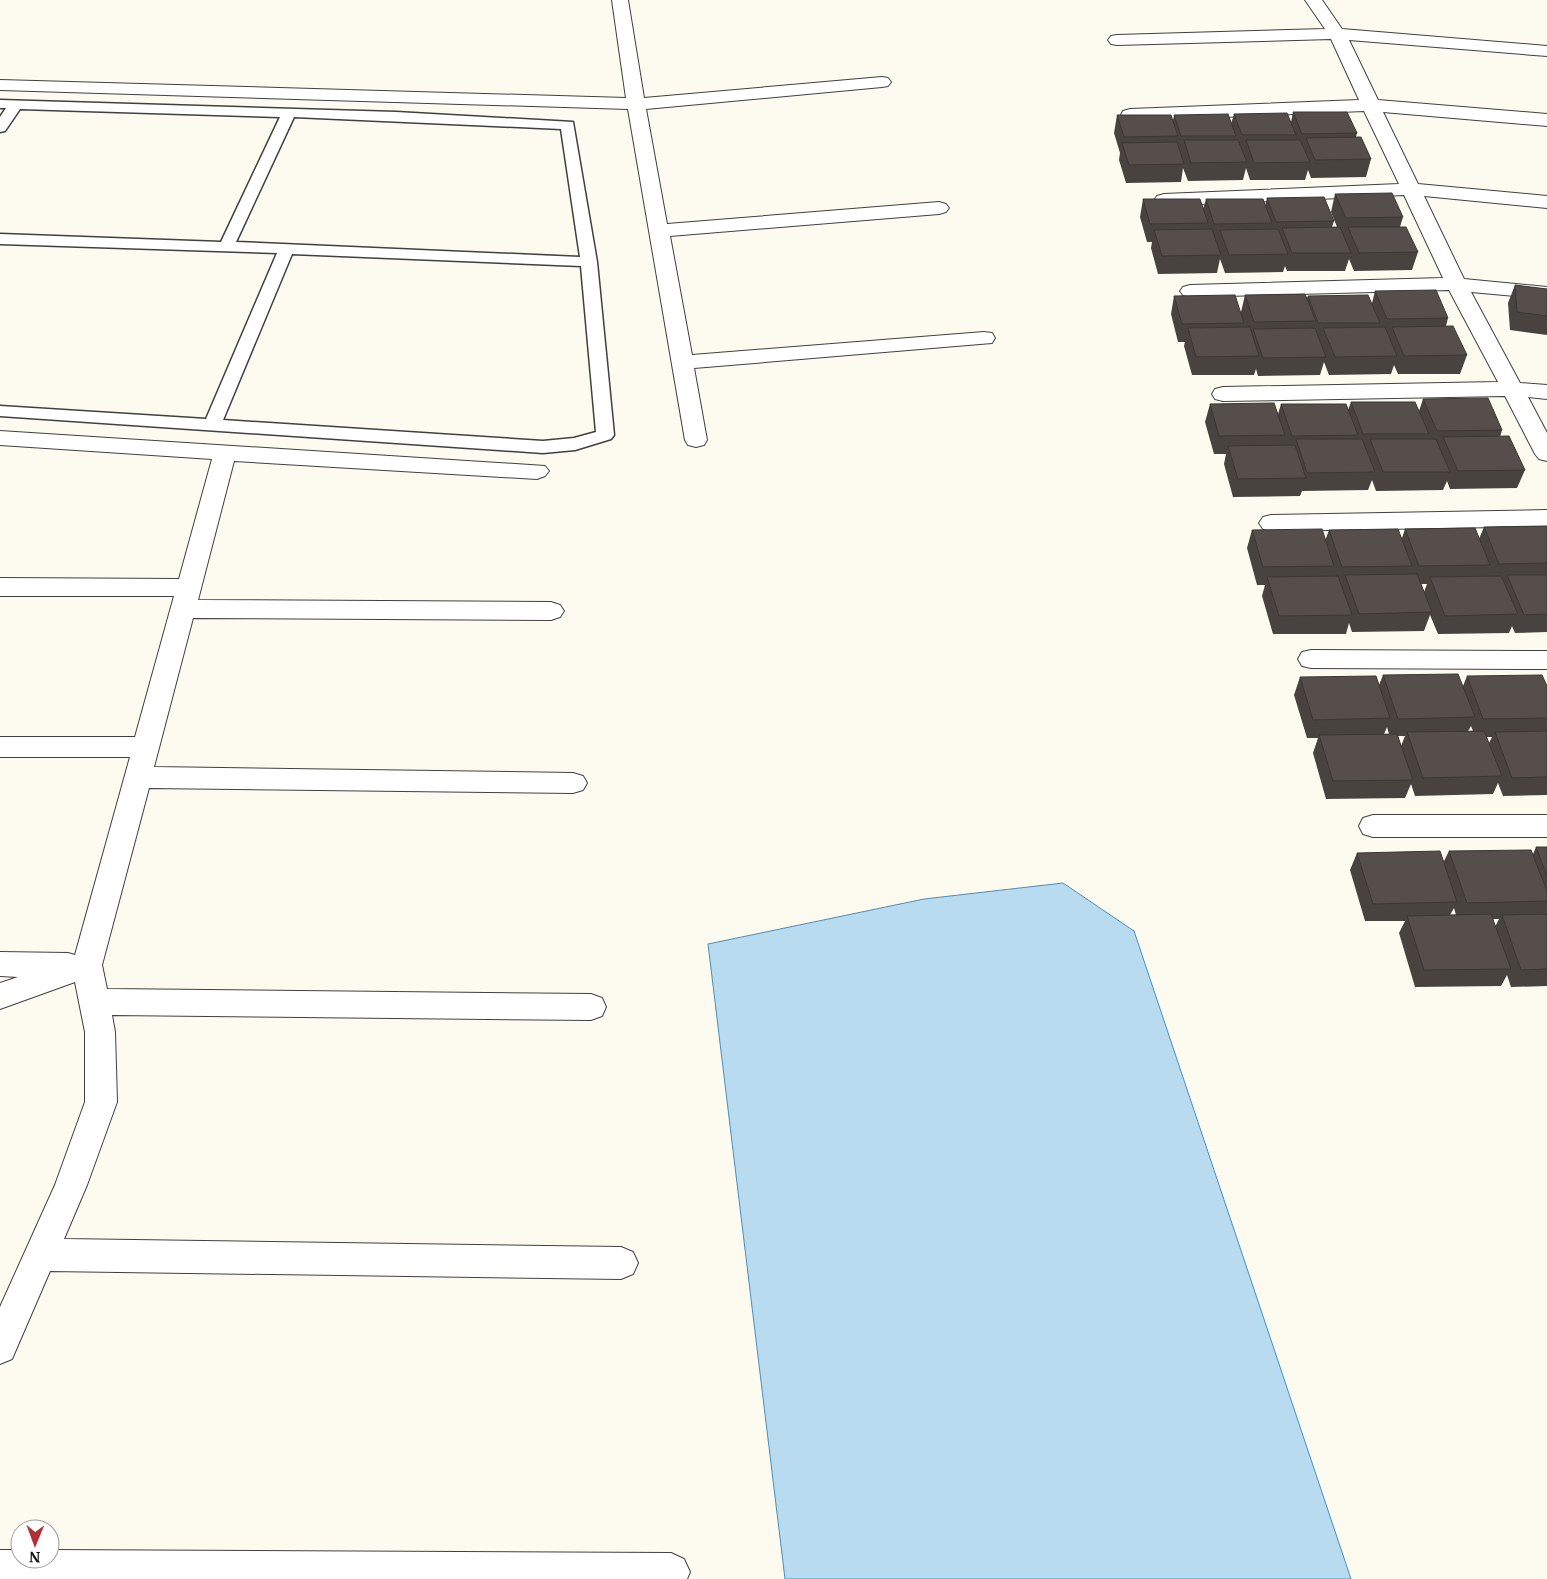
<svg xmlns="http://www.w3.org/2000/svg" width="1547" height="1579" viewBox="0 0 1547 1579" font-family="Merriweather,serif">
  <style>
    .water { fill: #b8dbf0; stroke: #468fc0 }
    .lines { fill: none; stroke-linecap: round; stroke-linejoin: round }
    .service-casing { stroke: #404040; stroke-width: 3 }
    .minor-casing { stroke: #404040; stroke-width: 2 }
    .service { fill: #fff; fill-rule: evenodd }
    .minor { fill: #fff; fill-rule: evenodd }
    .wall { fill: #494340; fill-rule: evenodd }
    .building { fill: #554e4a; stroke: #3c3734 }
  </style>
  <rect width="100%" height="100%" fill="#fdfbef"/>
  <polygon class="water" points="1063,883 1134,931 1351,1579 785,1579 708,944 924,899"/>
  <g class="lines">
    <defs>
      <path id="service" d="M0,100L396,112L573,122L597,262L614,435L611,439L575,450L543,453L0,416V406L206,419L277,253L0,244V234L221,242L280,117L20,109L5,131L0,132V117L6,108H0ZM294,117L561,129L580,257L236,242ZM292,254L581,266L596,432L574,438L543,441L223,420Z"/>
      <g id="minor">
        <polygon points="612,0 628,0 644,98 882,77 888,78 891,82 888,86 882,87 646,109 667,224 939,202 946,204 949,208 946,212 939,214 670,236 692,355 984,332 992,333 995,338 992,343 694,368 707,440 704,445 696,447 688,445 685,440 628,109 0,90 0,80 626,98"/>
        <polygon points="1305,0 1322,0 1342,29 1547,46 1547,56 1349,40 1378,100 1547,114 1547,126 1383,112 1418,184 1547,196 1547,208 1424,196 1464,279 1547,287 1547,299 1471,292 1520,383 1547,385 1547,399 1528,397 1547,433 1547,461 1539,459 1535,454 1505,396 1223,401 1215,399 1212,394 1215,389 1223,387 1498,382 1449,290 1190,297 1183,295 1180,291 1183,287 1190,285 1443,278 1404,195 1164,206 1157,204 1154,200 1157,196 1164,194 1399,184 1364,111 1130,121 1123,119 1121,115 1123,111 1130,109 1359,100 1331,39 1117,45 1111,44 1108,40 1111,36 1117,35 1325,29"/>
        <polygon points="0,431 545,466 549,471 545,476 537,479 234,461 198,600 551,602 560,605 564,611 560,617 551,620 193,618 154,767 573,773 583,776 587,783 583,790 573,793 149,788 102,965 107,989 591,994 602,998 606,1007 602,1016 591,1020 112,1015 115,1032 117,1102 87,1185 64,1239 621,1247 633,1252 638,1263 633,1274 621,1279 50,1271 12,1359 0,1364 0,1307 55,1185 85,1102 85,1032 75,982 0,1009 0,983 18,977 0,976 0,952 68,953 75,955 130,757 0,757 0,737 135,737 174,596 0,596 0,578 179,579 212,459 0,445"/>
        <polygon points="1547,510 1547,526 1271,531 1263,529 1259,523 1263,517 1271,515"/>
        <polygon points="1311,650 1547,651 1547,669 1311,668 1302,666 1298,659 1302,652"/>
        <polygon points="1373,815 1547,815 1547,837 1373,837 1363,834 1359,826 1363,818"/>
        <polygon points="0,1550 20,1550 20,1559 50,1559 50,1550 671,1553 684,1559 690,1572 687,1579 0,1579"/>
      </g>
    </defs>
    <use href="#service" class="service-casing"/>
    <use href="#minor" class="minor-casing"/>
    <use href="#service" class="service"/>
    <use href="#minor" class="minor"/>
  </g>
  <g class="wall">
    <polygon points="1293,112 1357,133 1356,137 1371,159 1366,177 1311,178 1308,170 1305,180 1250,180 1246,168 1243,180 1188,181 1183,168 1181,182 1126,183 1119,160 1120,153 1114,133 1117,115 1173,121 1174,115 1231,124 1234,114 1291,122"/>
    <polygon points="1335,194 1403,217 1400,227 1418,252 1412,270 1354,271 1349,259 1345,271 1287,271 1285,266 1283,272 1225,273 1220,259 1217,273 1158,274 1151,248 1152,242 1147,242 1140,217 1143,199 1203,209 1206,199 1265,206 1267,198 1334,221 1332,227 1337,227 1331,212"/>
    <polygon points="1515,285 1547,289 1547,335 1510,330 1508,303"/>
    <polygon points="1375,291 1448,318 1446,326 1467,355 1460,374 1398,374 1394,365 1391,374 1329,375 1324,362 1320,375 1258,376 1256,369 1254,375 1192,375 1184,346 1185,342 1178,342 1171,314 1174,296 1241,312 1245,295 1307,298 1308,296 1372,303"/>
    <polygon points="1423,399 1502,430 1500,437 1525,470 1517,488 1450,489 1447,481 1443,490 1376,491 1372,480 1368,490 1302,491 1300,496 1233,497 1224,464 1226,454 1214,454 1205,422 1210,404 1278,414 1281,404 1348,410 1351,402 1419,411"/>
    <path d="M1547,526V632L1515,633L1512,626L1509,633L1438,634L1430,615L1424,631L1352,632L1349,623L1346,634H1273L1262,596L1265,585H1257L1247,548L1252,530L1325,541L1329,530L1402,538L1405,529L1479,539L1484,527ZM1421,584H1427L1424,592Z"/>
    <path d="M1383,675L1463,686L1467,676L1547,718V795L1503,796L1498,783L1493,794L1415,796L1411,784L1405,798L1326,799L1313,753L1318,738H1307L1294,695L1300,677L1379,685ZM1471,726L1473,731H1468ZM1387,727L1389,734H1384ZM1398,736H1405L1401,746ZM1487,737H1492L1489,743Z"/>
    <path d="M1536,847H1547V986L1511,987L1507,975L1501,986L1415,987L1399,933L1405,921H1365L1350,870L1357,853L1443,863L1449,851L1533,854ZM1454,908L1456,915H1450ZM1493,919H1499L1495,927Z"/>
  </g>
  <g class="building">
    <polygon points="1293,112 1347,112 1357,133 1302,134"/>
    <polygon points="1287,113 1296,135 1242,135 1234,114"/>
    <polygon points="1228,114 1236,136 1181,136 1174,115"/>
    <polygon points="1117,115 1171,115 1178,136 1124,137"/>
    <polygon points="1361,137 1371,159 1315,160 1306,138"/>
    <polygon points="1184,140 1238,140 1247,162 1191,163"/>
    <polygon points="1246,140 1300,140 1310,162 1254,163"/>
    <polygon points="1177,142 1184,164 1129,165 1122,143"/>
    <polygon points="1392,193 1403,217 1346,218 1335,194"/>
    <polygon points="1324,197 1334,221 1276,222 1267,198"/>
    <polygon points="1143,199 1200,199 1208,223 1150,224"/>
    <polygon points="1206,199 1263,199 1272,223 1214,224"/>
    <polygon points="1340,227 1351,253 1292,253 1282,228"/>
    <polygon points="1348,227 1406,227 1418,252 1359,253"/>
    <polygon points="1212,229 1221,255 1162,256 1154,230"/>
    <polygon points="1278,229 1288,254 1229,255 1220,230"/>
    <polygon points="1515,285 1547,289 1547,316 1517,312"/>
    <polygon points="1436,290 1448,318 1387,319 1375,291"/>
    <polygon points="1305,294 1316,321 1254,322 1245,295"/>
    <polygon points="1235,295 1244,323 1182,324 1174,296"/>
    <polygon points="1368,295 1380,323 1318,323 1308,296"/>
    <polygon points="1453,326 1467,355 1404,356 1392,327"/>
    <polygon points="1250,327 1259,356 1196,357 1188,328"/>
    <polygon points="1385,327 1397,356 1335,357 1323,328"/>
    <polygon points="1315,328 1326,357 1263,358 1253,329"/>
    <polygon points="1488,398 1502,430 1437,431 1423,399"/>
    <polygon points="1351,402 1415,402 1429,434 1363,434"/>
    <polygon points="1274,403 1285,435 1219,436 1210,404"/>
    <polygon points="1281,404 1346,404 1358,435 1292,436"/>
    <polygon points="1509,436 1525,470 1458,471 1443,437"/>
    <polygon points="1296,439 1362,439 1375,472 1307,473"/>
    <polygon points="1370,439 1436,439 1450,472 1383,472"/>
    <polygon points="1295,445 1306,478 1238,479 1228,446"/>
    <polygon points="1547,526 1547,563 1499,564 1484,527"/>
    <polygon points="1475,528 1490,565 1419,566 1405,529"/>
    <polygon points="1322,529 1334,566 1263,567 1252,530"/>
    <polygon points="1398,529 1412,566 1342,567 1329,530"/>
    <polygon points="1417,574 1432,612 1359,614 1345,575"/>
    <polygon points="1507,575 1547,575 1547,614 1524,615"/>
    <polygon points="1338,576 1352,615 1279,616 1267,577"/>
    <polygon points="1501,576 1518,614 1445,616 1430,577"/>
    <polygon points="1458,674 1475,717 1398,719 1383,675"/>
    <polygon points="1542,675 1547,686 1547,718 1483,719 1467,676"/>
    <polygon points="1376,676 1390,718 1313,720 1300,677"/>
    <polygon points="1484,731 1502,776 1423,778 1407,732"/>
    <polygon points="1547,731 1547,777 1512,778 1495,732"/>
    <polygon points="1397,734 1413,780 1333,781 1319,735"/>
    <polygon points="1536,847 1547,847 1547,876"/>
    <polygon points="1531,850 1547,891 1547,901 1467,903 1449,851"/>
    <polygon points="1440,851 1457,902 1373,904 1357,853"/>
    <polygon points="1491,914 1511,969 1424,970 1407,916"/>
    <polygon points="1547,914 1547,969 1521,970 1502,915"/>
  </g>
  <g transform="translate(35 1544) rotate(181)"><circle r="24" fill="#ffffff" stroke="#9e9e9e"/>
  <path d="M0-4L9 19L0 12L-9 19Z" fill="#b03238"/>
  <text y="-8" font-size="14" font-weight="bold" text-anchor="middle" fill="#0d0d0d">N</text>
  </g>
</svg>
